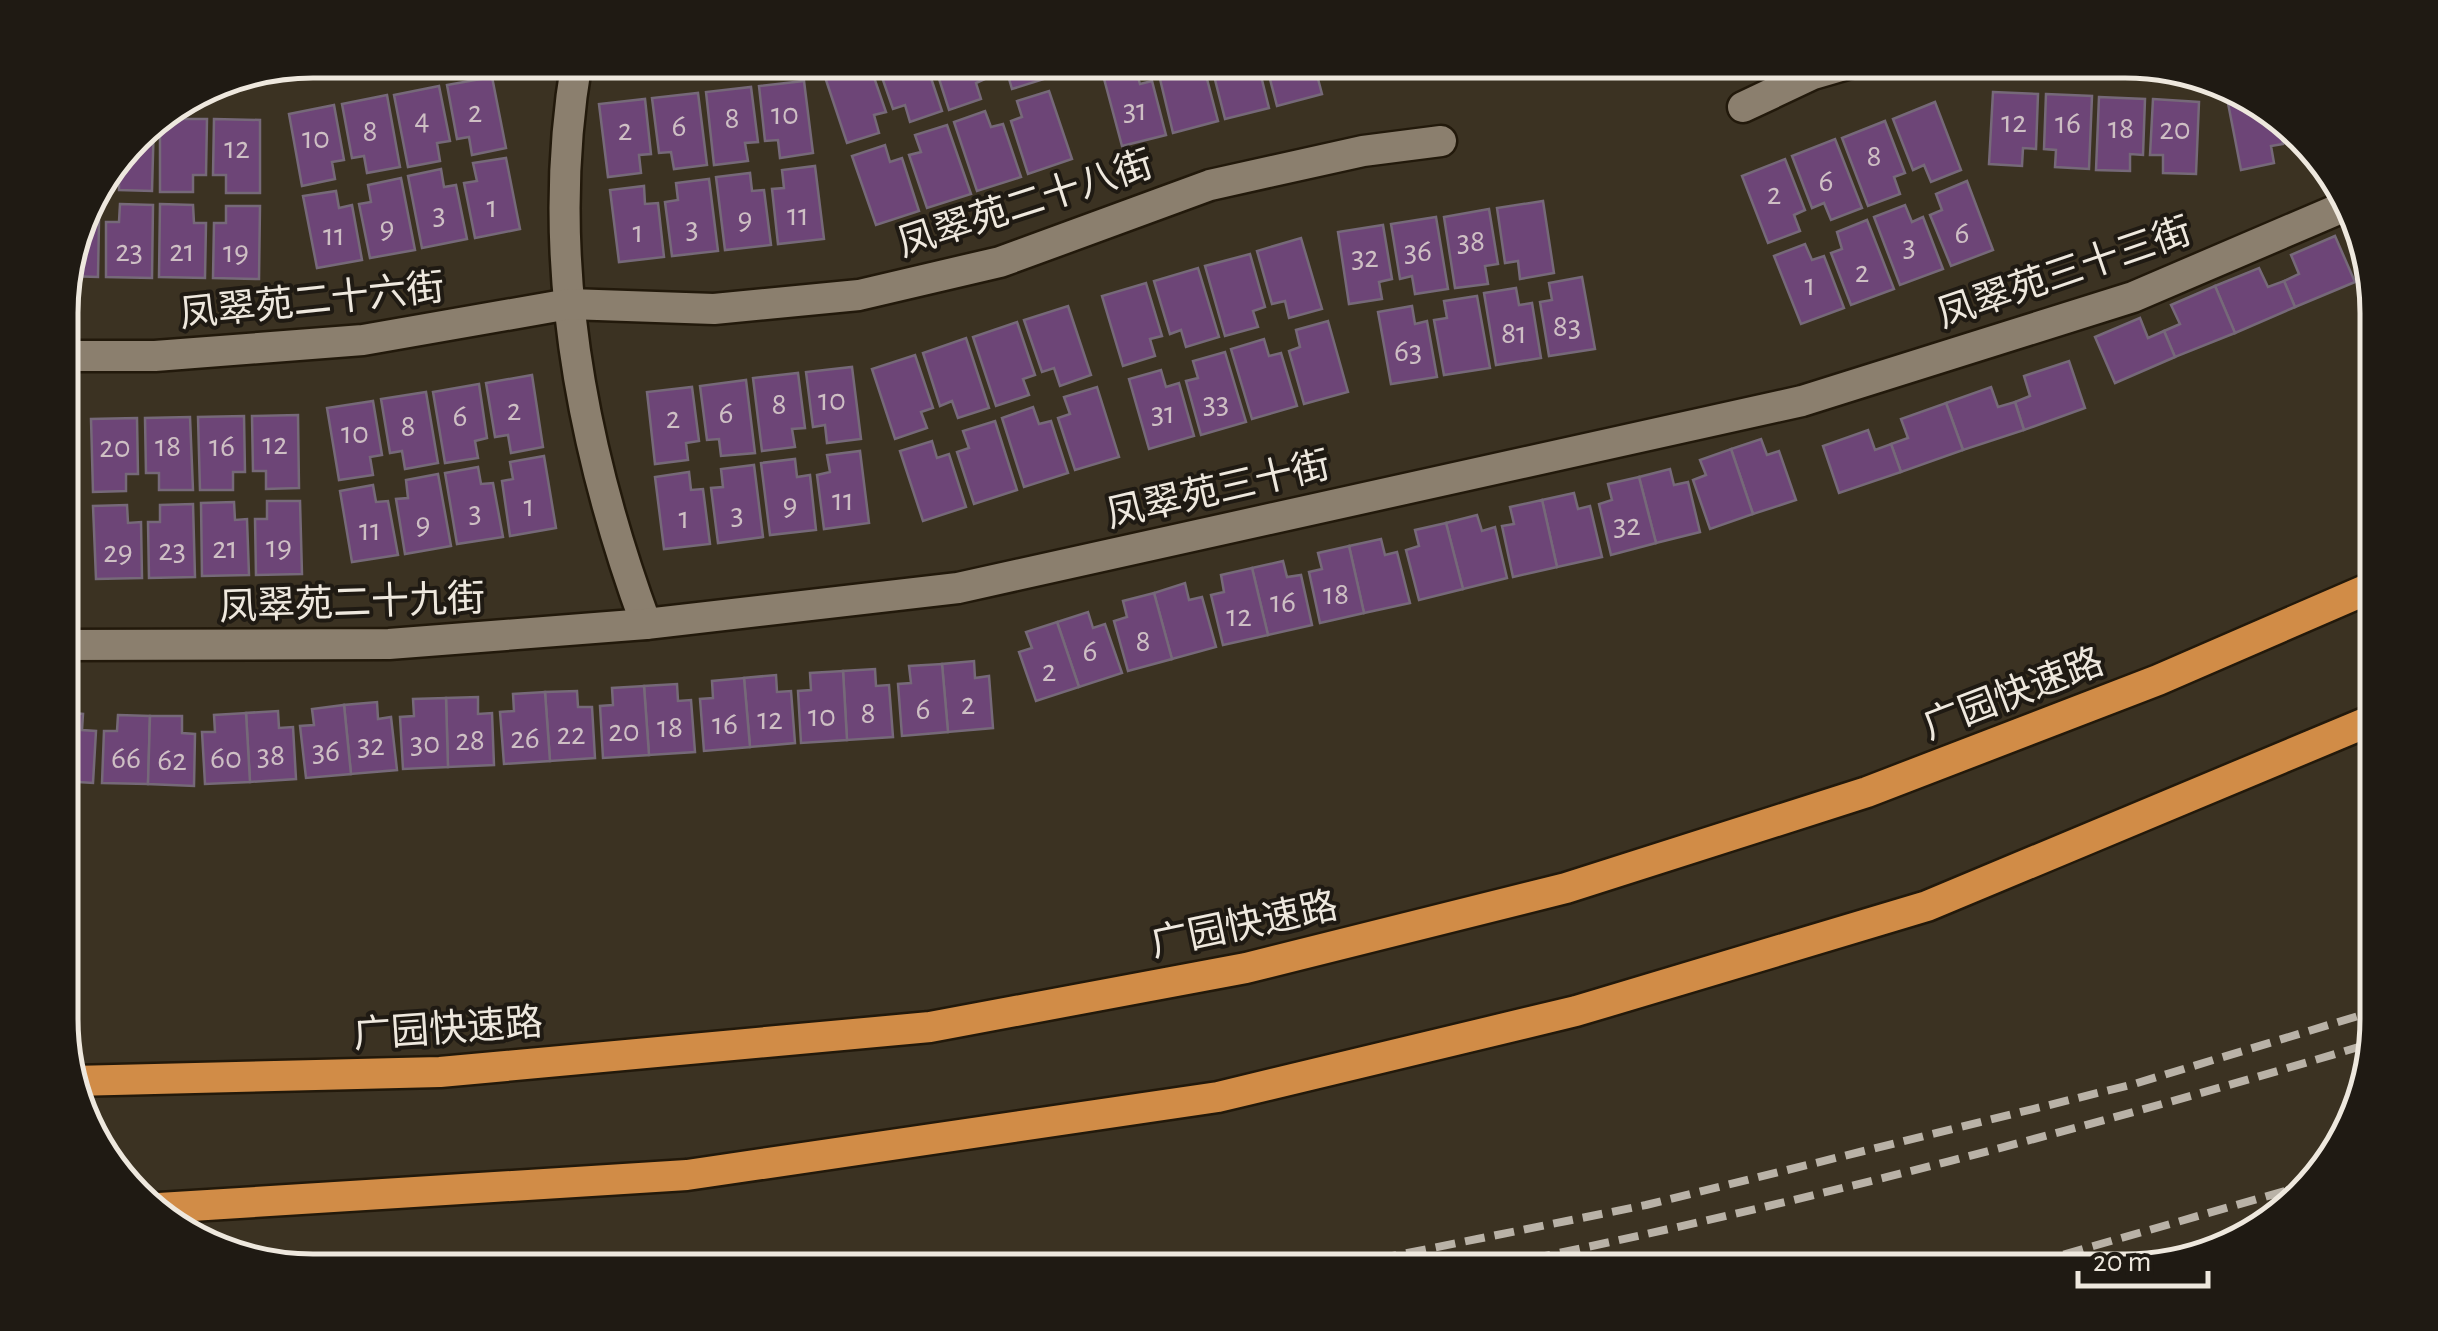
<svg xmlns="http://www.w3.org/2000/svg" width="2438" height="1331" viewBox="0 0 2438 1331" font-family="'Alegreya Sans','Noto Sans SC',sans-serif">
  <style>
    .building { fill: #6d4577; stroke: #766979; stroke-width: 2.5 }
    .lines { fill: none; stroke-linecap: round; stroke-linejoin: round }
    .minor-casing { stroke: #22190b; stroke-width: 35 }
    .highway-casing { stroke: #22190b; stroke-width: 35 }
    .minor { stroke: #8b7f6e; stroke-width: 30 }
    .highway { stroke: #d18c47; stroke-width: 30 }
    .rail { stroke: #b9b2a7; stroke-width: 8; stroke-dasharray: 20 10; stroke-linecap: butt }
    .labels { text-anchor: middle; stroke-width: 8; stroke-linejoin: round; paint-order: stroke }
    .number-label { font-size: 32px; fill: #cebfc4 }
    .street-label { font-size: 38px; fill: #eee8de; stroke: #1f1a13 }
    .rim { fill: none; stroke: #eee8de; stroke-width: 5 }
  </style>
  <rect width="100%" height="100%" fill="#3b3222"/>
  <g class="building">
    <polygon points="868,60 886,112 874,115 879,133 847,143 824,74"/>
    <polygon points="876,60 925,60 942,111 910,122 905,105 893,109"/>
    <polygon points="933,60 981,60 987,78 976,83 981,99 949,110"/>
    <polygon points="989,60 1038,60 1044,79 1012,89 1007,72 994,76"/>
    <polygon points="1168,60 1202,60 1218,121 1173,133 1160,79 1172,76"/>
    <polygon points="1210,60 1257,60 1269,108 1225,119"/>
    <polygon points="1265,60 1313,60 1322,94 1277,106"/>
    <polygon points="1135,67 1140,84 1152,81 1166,135 1122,146 1103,75"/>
    <polygon points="492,77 506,148 472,155 469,137 457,139 447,85"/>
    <polygon points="804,81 813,153 780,158 778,140 765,141 759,86"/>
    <polygon points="439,86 450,141 437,143 440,161 408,167 394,95"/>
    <polygon points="751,87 758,142 745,143 748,161 714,165 706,92"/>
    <polygon points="1049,91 1072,159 1028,174 1011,121 1022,117 1017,101"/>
    <polygon points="1993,92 2038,94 2036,149 2023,148 2022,166 1989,164"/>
    <polygon points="698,93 707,165 674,169 671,152 659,153 652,98"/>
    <polygon points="2046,94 2092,96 2089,169 2055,167 2056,150 2044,149"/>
    <polygon points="2247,94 2279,123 2283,144 2271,146 2274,163 2241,170 2227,98"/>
    <polygon points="387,95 400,167 367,173 364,156 352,158 342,104"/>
    <polygon points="2099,97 2145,99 2143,155 2130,154 2130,171 2096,170"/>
    <polygon points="645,99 651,154 639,155 641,173 608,177 599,104"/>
    <polygon points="2153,99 2199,102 2196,174 2163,173 2163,155 2150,155"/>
    <polygon points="1935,102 1961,170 1931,182 1924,165 1913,170 1893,119"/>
    <polygon points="334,105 344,160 332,162 335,179 302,186 289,114"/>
    <polygon points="985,111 991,127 1003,124 1021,177 977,191 954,122"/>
    <polygon points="154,118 152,191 119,190 119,173 108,172"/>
    <polygon points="160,119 207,119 206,175 193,175 193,192 160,192"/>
    <polygon points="214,119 260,120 260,193 226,193 226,175 213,175"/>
    <polygon points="1885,121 1905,173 1894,177 1900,194 1868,206 1842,138"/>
    <polygon points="947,125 971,194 927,208 909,155 921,152 915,135"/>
    <polygon points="1835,139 1862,208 1831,220 1824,203 1812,208 1792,156"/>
    <polygon points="885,145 890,162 902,158 919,211 876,225 852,156"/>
    <polygon points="506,158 520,229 475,238 464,183 477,181 473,163"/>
    <polygon points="1785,159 1805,210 1794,215 1800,231 1768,243 1742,176"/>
    <polygon points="815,166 824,239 778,244 772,189 784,188 782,170"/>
    <polygon points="441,169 444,187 456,185 467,239 422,248 408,176"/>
    <polygon points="750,173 752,191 764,190 771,245 725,250 716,177"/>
    <polygon points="401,178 415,250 370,258 359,204 371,202 368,185"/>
    <polygon points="709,179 718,251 672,256 665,202 678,200 676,183"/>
    <polygon points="1967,181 1993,250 1951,266 1930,215 1942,210 1936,194"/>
    <polygon points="644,186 645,204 658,203 664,257 619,262 610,190"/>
    <polygon points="336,191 339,208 352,205 362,260 317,268 303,196"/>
    <polygon points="1543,201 1554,273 1520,279 1518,261 1505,263 1497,208"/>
    <polygon points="85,204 86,221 99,221 98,277 66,276"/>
    <polygon points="120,204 153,205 152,278 106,277 106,222 119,222"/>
    <polygon points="160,204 193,205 194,223 206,223 205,278 159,277"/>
    <polygon points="1905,205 1912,222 1923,217 1943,269 1900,285 1874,217"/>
    <polygon points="226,206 260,206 259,279 213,278 214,223 226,223"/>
    <polygon points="1489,209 1498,264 1485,266 1488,284 1455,288 1444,217"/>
    <polygon points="1436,217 1448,289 1415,294 1412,276 1400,279 1391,224"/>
    <polygon points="1867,220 1894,289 1851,305 1831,253 1842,249 1837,232"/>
    <polygon points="1383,225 1392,279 1379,282 1382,299 1349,304 1338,232"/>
    <polygon points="2335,236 2355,282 2295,307 2284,281 2299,274 2291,255"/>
    <polygon points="1301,238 1322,309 1289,318 1285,301 1272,304 1257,251"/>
    <polygon points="1805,244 1812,260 1824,256 1844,308 1801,324 1774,256"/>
    <polygon points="1250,254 1265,307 1253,311 1258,327 1225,336 1205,266"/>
    <polygon points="1198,268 1219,337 1186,347 1181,330 1170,334 1154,281"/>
    <polygon points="2259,268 2268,287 2284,281 2295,307 2235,333 2215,286"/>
    <polygon points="1582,277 1595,349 1549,356 1540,302 1552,300 1549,283"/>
    <polygon points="1146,283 1162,336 1150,339 1155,356 1123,366 1102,296"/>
    <polygon points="2215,286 2235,333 2175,357 2164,331 2180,324 2171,305"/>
    <polygon points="1516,288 1519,305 1532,303 1541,358 1496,365 1484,293"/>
    <polygon points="1477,296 1490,368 1444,375 1434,320 1447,318 1444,301"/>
    <polygon points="1068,306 1091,375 1060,386 1054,368 1042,372 1024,320"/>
    <polygon points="1412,306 1415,324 1427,321 1437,377 1391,384 1378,312"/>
    <polygon points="2140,318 2148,338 2164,331 2175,357 2115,383 2095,337"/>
    <polygon points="1328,321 1348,392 1304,404 1289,351 1300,347 1296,330"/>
    <polygon points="1017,322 1035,375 1023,379 1029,395 996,406 973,337"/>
    <polygon points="966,338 989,408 958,418 952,401 940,406 923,353"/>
    <polygon points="1264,339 1269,356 1281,353 1297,406 1252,419 1231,349"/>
    <polygon points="1225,352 1246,422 1201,435 1186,381 1198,378 1193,361"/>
    <polygon points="915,355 933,408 921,412 927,428 895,439 872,369"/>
    <polygon points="2069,361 2085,408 2024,430 2015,402 2030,396 2024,376"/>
    <polygon points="852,367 861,439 827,443 825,425 813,427 806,372"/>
    <polygon points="1161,370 1166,387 1179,383 1194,436 1149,449 1129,379"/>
    <polygon points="798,373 805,428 792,429 795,447 762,451 753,378"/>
    <polygon points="532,375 543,447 511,453 508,435 495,437 486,383"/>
    <polygon points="746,380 755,453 721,456 719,439 707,440 700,386"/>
    <polygon points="479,384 487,438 475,441 478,458 445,463 433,392"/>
    <polygon points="692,387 699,441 686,443 688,460 655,464 647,392"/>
    <polygon points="1097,387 1119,457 1075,470 1058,418 1070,414 1064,397"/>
    <polygon points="1991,387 1998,407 2015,402 2024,430 1963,450 1946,403"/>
    <polygon points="426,392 438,463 405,469 402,451 390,453 381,399"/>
    <polygon points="373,401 382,455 370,457 373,475 339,480 327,408"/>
    <polygon points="1946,403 1963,450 1901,472 1891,444 1908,438 1901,419"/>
    <polygon points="1033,407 1039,424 1051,421 1068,473 1024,487 1002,418"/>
    <polygon points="298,415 299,488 266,489 266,471 253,471 252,416"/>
    <polygon points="244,416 245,472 233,472 233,490 200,490 198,417"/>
    <polygon points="190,417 193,490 159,490 159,473 146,473 145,418"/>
    <polygon points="137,418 138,474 126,474 126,491 93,492 91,419"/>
    <polygon points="995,421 1017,490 974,504 957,452 969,448 963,431"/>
    <polygon points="1868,430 1875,450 1891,444 1901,472 1839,493 1823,446"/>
    <polygon points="1761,439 1767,455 1779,451 1796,500 1753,514 1731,449"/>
    <polygon points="932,441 937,458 949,454 966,507 923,521 900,451"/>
    <polygon points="1731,449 1753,514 1710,529 1693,480 1706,475 1700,460"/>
    <polygon points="860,451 869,523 824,529 817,475 830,472 827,455"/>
    <polygon points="544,456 556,528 510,536 502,481 513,479 510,462"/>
    <polygon points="795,459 797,477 810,475 816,530 770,535 761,463"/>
    <polygon points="754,465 763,537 718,543 711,488 723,487 721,469"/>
    <polygon points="478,467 481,484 493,483 503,537 457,544 445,473"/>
    <polygon points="1670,469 1674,485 1688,482 1700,532 1656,543 1639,477"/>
    <polygon points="689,472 691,490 703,489 710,544 664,549 655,477"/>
    <polygon points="438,474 451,546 405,554 396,499 408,498 406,480"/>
    <polygon points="1639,477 1656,543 1611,555 1599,504 1612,500 1608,484"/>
    <polygon points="373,485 376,502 388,501 398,555 352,562 340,491"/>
    <polygon points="1574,493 1578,509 1590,506 1602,557 1557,567 1542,500"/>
    <polygon points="1542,500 1557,567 1513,577 1502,526 1514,524 1510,507"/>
    <polygon points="267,501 300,501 302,574 256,575 255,519 267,519"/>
    <polygon points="234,502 235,520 247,519 249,575 202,576 201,503"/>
    <polygon points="193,504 195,577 149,578 148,522 160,522 160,505"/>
    <polygon points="127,505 128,523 141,522 142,578 96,579 93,506"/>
    <polygon points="1477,515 1482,531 1495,527 1507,578 1463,589 1446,523"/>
    <polygon points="1446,523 1463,589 1419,600 1406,550 1419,546 1415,530"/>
    <polygon points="1381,539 1385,555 1397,552 1410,603 1364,613 1349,546"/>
    <polygon points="1349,546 1364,613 1320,623 1309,572 1322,569 1318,553"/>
    <polygon points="1283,561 1287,577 1301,575 1312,625 1268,635 1252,568"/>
    <polygon points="1252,568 1268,635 1223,645 1211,595 1224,592 1221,575"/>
    <polygon points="1185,583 1189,600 1202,597 1216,647 1172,659 1154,593"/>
    <polygon points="1154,593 1172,659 1128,671 1114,621 1127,617 1123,601"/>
    <polygon points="1088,612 1093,628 1105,624 1122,673 1079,687 1057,622"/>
    <polygon points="1057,622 1079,687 1036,701 1019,652 1032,648 1026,632"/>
    <polygon points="974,661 975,678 989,676 993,728 948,732 942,664"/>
    <polygon points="942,664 948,732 902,736 898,684 911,683 909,666"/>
    <polygon points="875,669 876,686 889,685 893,737 847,740 843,671"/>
    <polygon points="843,671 847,740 801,743 798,691 811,690 810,673"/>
    <polygon points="776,675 777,692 791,691 795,743 750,747 744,678"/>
    <polygon points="744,678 750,747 704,751 700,699 713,698 712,681"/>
    <polygon points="677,684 678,701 691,700 695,752 649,755 644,686"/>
    <polygon points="644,686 649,755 603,758 600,706 613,705 612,688"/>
    <polygon points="577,691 578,707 592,707 595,758 550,761 545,692"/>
    <polygon points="545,692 550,761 504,764 500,712 514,711 513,694"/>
    <polygon points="478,697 478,714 492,713 494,765 448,767 446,698"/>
    <polygon points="446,698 448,767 403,769 400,717 414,716 413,699"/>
    <polygon points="377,702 378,719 391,717 397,770 351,774 344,705"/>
    <polygon points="344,705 351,774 306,778 300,726 314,725 312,709"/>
    <polygon points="278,711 279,728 293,727 296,779 250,782 246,713"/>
    <polygon points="62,712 83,714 82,730 96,731 93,783 62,781"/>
    <polygon points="246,713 250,782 205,784 202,732 215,732 214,715"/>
    <polygon points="118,715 150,716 148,784 102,783 104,731 117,731"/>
    <polygon points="150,716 182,716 182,733 195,734 194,786 148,784"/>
  </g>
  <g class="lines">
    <defs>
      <g id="minor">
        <path d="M577,60C544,251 580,445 646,624"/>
        <polyline points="1743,107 1813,74 1861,60"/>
        <polyline points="61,356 155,356 363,340 569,304 714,309 859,295 1000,262 1210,185 1363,151 1441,141"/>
        <polyline points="61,645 389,644 646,624 958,588 1802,401 2133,297 2348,205"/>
      </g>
      <g id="highway">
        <polyline points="73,1081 440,1072 930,1027 1246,968 1566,888 1867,792 2158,680 2377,585"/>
        <polyline points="159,1208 687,1175 1218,1097 1576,1011 1927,906 2377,718"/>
      </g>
    </defs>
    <use href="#minor" class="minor-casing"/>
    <use href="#highway" class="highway-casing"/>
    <use href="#minor" class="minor"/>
    <use href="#highway" class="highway"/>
    <g class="rail">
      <polyline points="2110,1270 2269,1224"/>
      <polyline points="1318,1271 1646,1205 2134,1084 2378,1010"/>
      <path d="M1472,1271C1775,1210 2076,1132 2372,1043"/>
      <polyline points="2006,1271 2303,1186"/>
    </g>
  </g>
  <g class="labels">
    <g class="number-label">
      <text x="1135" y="120">31</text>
      <text x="475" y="122">2</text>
      <text x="785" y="124">10</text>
      <text x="732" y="128">8</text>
      <text x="422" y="129">4</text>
      <text x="2014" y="132">12</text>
      <text x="2068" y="133">16</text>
      <text x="679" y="136">6</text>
      <text x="2121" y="138">18</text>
      <text x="2175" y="139">20</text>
      <text x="625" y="140">2</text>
      <text x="370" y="141">8</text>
      <text x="316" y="148">10</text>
      <text x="237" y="158">12</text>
      <text x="1874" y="166">8</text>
      <text x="1826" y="191">6</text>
      <text x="1774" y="204">2</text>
      <text x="492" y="217">1</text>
      <text x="439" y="224">3</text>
      <text x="798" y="225">11</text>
      <text x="745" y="229">9</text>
      <text x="387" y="238">9</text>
      <text x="692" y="238">3</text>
      <text x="638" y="242">1</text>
      <text x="1962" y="243">6</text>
      <text x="334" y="245">11</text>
      <text x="1471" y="251">38</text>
      <text x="1909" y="256">3</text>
      <text x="129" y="261">23</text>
      <text x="182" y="261">21</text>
      <text x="1418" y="261">36</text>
      <text x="236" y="262">19</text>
      <text x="1365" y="267">32</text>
      <text x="1862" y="282">2</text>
      <text x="1810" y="295">1</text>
      <text x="1567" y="336">83</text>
      <text x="1514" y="343">81</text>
      <text x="1408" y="361">63</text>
      <text x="832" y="410">10</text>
      <text x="1216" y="413">33</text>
      <text x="779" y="414">8</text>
      <text x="514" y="420">2</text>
      <text x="726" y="423">6</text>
      <text x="1163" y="423">31</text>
      <text x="460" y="426">6</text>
      <text x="673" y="428">2</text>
      <text x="408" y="436">8</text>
      <text x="355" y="443">10</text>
      <text x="275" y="454">12</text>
      <text x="168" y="456">18</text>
      <text x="222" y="456">16</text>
      <text x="115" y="457">20</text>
      <text x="843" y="510">11</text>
      <text x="790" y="515">9</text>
      <text x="529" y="516">1</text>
      <text x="475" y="522">3</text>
      <text x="737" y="524">3</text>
      <text x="684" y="528">1</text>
      <text x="423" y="534">9</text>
      <text x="1627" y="535">32</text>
      <text x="370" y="540">11</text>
      <text x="279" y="557">19</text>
      <text x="225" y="558">21</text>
      <text x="172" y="560">23</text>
      <text x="118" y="562">29</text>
      <text x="1336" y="604">18</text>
      <text x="1283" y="612">16</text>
      <text x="1239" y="626">12</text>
      <text x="1143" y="651">8</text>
      <text x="1090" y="661">6</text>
      <text x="1049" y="681">2</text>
      <text x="968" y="714">2</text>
      <text x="923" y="719">6</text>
      <text x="868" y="723">8</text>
      <text x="822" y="726">10</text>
      <text x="770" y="729">12</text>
      <text x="725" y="734">16</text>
      <text x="670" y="737">18</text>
      <text x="624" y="741">20</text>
      <text x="571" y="744">22</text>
      <text x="525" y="748">26</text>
      <text x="470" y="750">28</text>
      <text x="425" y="753">30</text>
      <text x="371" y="755">32</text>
      <text x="326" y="761">36</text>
      <text x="271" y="765">38</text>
      <text x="126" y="768">66</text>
      <text x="226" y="768">60</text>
      <text x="172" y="770">62</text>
    </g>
    <g class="street-label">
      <text transform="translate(1025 203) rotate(-18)" y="13">凤翠苑二十八街</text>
      <text transform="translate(2064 272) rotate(-19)" y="13">凤翠苑三十三街</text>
      <text transform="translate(312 300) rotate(-6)" y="13">凤翠苑二十六街</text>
      <text transform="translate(1218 489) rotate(-13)" y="13">凤翠苑三十街</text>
      <text transform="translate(352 602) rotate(-2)" y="13">凤翠苑二十九街</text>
      <text transform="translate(2013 693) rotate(-21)" y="13">广园快速路</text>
      <text transform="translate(1244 924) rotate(-12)" y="13">广园快速路</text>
      <text transform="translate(448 1028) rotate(-4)" y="13">广园快速路</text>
    </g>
  </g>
  <path d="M0 0H2438V1331H0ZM313 78H2125A235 235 0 0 1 2360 313V1019A235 235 0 0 1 2125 1254H313A235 235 0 0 1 78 1019V313A235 235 0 0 1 313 78Z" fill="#1f1a13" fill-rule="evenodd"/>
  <path class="rim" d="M313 78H2125A235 235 0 0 1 2360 313V1019A235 235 0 0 1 2125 1254H313A235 235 0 0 1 78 1019V313A235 235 0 0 1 313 78Z"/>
  <path d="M2078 1271v15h130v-15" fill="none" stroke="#eee8de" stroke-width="5"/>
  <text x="2093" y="1271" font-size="30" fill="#eee8de" stroke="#1f1a13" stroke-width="8" paint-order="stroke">20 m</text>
</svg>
